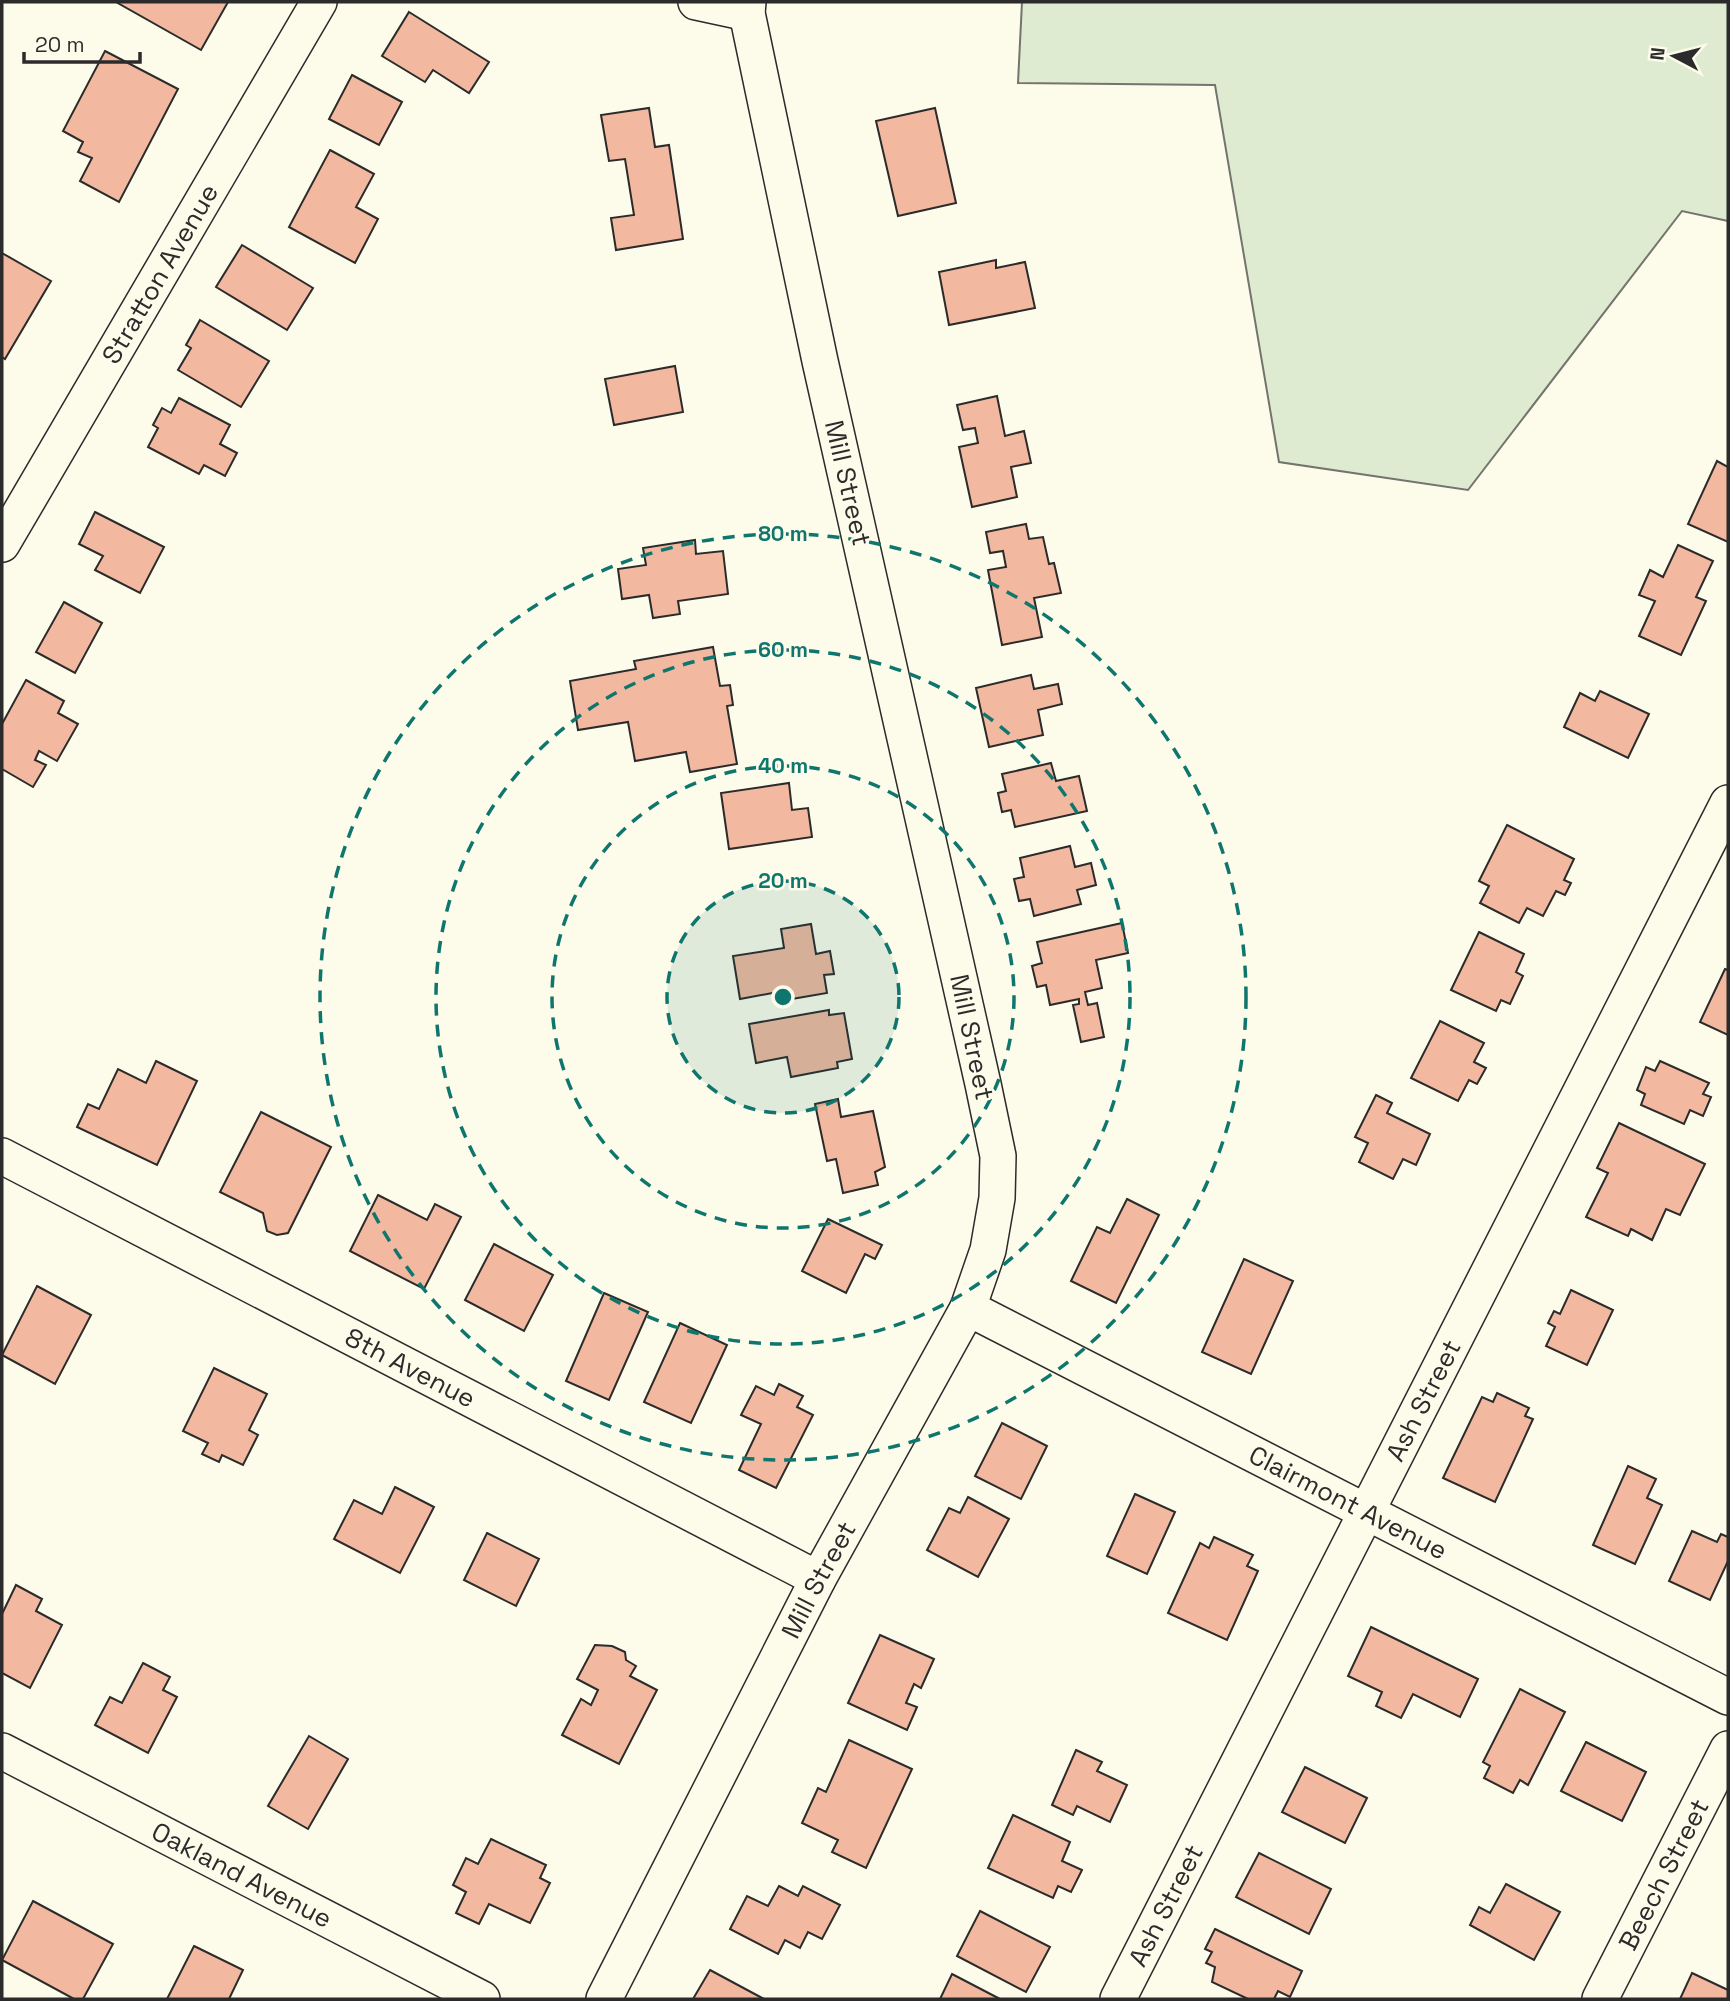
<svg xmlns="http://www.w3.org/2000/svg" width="1730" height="2001" viewBox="0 0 1730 2001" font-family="'Space Grotesk',sans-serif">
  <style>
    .green { fill: #deebd1; stroke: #74746e; stroke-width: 2 }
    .building { fill: #f2b8a0; stroke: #2b2b2b; stroke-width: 2 }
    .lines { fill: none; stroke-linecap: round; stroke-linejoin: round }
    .minor-casing { stroke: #2b2b2b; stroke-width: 38 }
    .minor { stroke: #fdfbea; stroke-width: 35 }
    .ring { fill: none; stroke: #0f766e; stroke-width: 3.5; stroke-dasharray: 12 9 }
    .labels { text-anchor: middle; stroke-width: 5; stroke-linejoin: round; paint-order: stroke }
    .street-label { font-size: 26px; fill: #2b2b2b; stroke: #fdfbea }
    .centre { fill: #0f766e; stroke: #fdfbea; stroke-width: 3.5 }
    .ring-label { font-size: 21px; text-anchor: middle; font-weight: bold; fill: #0f766e; stroke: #fdfbea; stroke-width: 5; stroke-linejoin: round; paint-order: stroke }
  </style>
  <rect width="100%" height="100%" fill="#fdfbea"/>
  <polygon class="green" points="1022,2 1728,2 1728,221 1682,211 1468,490 1279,462 1215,85 1018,83"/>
  <g class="building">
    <polygon points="116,2 228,2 201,50"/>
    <polygon points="409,12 489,62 469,93 433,70 425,82 382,56"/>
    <polygon points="105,51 178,89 119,202 80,181 92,158 78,152 83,142 63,131"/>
    <polygon points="352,75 402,102 379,145 329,119"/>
    <polygon points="649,108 655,147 669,145 683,239 616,250 611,218 634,215 625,159 609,161 601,115"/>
    <polygon points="935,108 956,203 898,216 876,121"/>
    <polygon points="330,150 374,174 356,207 378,219 355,263 289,227"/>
    <polygon points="242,245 313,288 287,330 216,287"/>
    <polygon points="2,253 51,281 5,359 2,357"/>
    <polygon points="996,260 996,268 1025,262 1035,308 949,325 939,272"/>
    <polygon points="200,320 269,361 241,407 178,370 191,348 186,345"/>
    <polygon points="675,366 683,412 614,425 605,379"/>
    <polygon points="997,396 1005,436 1024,431 1031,463 1011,467 1017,497 972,507 959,447 978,443 975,428 963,430 957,405"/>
    <polygon points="179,398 230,425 220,444 237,453 225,476 204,465 199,474 148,447 158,428 153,425 162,408 171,413"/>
    <polygon points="1717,461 1728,467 1728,542 1688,524"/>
    <polygon points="95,512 164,547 140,593 95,570 103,556 79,544"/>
    <polygon points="1026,524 1029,539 1043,537 1049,564 1054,563 1061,593 1034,598 1042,637 1002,645 988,570 1006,567 1003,551 990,553 986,532"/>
    <polygon points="695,540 696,554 723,551 728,594 678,601 680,614 653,618 649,595 622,599 618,569 646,565 643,548"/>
    <polygon points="1678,545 1713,561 1696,597 1706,601 1681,655 1639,636 1655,601 1639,595 1650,570 1663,577"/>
    <polygon points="64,602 102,623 75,673 36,652"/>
    <polygon points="713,647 720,686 730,685 733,705 727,706 737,764 690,772 686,752 635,761 628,722 578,730 570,681 636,669 634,661"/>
    <polygon points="1031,675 1034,689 1058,684 1062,704 1038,710 1043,735 989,747 976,688"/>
    <polygon points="26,680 64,701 58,713 78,724 57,761 39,751 35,760 46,765 33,787 2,769 2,724"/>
    <polygon points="1600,691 1649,714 1628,758 1564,727 1580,693 1595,701"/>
    <polygon points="1051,763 1056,781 1079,776 1087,811 1015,827 1011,810 1002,812 998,793 1006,791 1002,774"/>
    <polygon points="789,783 792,810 808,808 812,837 729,849 721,793"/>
    <polygon points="1507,825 1574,859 1564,880 1571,883 1565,895 1556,891 1543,916 1527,908 1519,923 1480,903 1489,886 1479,881"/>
    <polygon points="1070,846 1075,867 1091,863 1096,885 1077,890 1081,904 1034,916 1030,899 1019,901 1014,879 1024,877 1020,858"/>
    <polygon points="1122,923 1128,953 1096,960 1102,988 1085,992 1088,1005 1097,1003 1104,1037 1081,1042 1073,1005 1079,1004 1079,999 1050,1005 1046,985 1037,987 1032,966 1042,963 1037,942"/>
    <polygon points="811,924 816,954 830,951 834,974 824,975 827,993 780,1001 778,992 740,999 733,956 784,948 781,929"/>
    <polygon points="1479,932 1524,954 1516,972 1523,976 1510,1004 1501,1000 1496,1011 1451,990"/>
    <polygon points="1725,969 1728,970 1728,1035 1700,1022"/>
    <polygon points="829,1010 829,1015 844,1013 852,1059 837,1062 838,1068 791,1077 787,1057 756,1063 749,1024"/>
    <polygon points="1440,1021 1484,1043 1474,1062 1486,1068 1477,1084 1469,1080 1458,1101 1411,1078"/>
    <polygon points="156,1061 197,1081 157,1165 77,1127 88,1104 99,1109 118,1069 146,1083"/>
    <polygon points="1660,1061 1709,1083 1703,1094 1711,1097 1703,1116 1690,1110 1684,1124 1641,1105 1645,1094 1637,1090 1646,1067 1655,1071"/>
    <polygon points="1376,1095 1392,1103 1387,1113 1430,1134 1416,1165 1403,1159 1393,1179 1359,1162 1368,1143 1355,1137"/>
    <polygon points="838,1099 841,1117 873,1111 885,1167 875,1172 878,1185 843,1193 836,1159 827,1161 815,1104"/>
    <polygon points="261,1112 331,1147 288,1233 277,1235 267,1231 263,1213 220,1192"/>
    <polygon points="1619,1123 1705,1164 1680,1215 1666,1209 1652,1240 1631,1229 1628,1236 1586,1217 1608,1173 1597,1168"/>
    <polygon points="378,1195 427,1220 435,1204 461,1217 424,1289 350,1251"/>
    <polygon points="1127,1199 1159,1215 1116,1303 1071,1281 1097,1227 1110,1233"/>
    <polygon points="828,1219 882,1245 875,1259 865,1254 846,1293 802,1271"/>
    <polygon points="494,1244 553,1275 524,1331 465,1300"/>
    <polygon points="1244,1259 1293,1281 1251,1374 1202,1352"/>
    <polygon points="37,1286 91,1315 55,1384 2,1355"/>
    <polygon points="1571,1290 1613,1310 1587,1365 1546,1346 1555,1327 1548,1323 1554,1311 1560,1314"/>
    <polygon points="604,1293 648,1312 609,1400 566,1381"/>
    <polygon points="680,1323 727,1345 691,1423 644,1402"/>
    <polygon points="214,1368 267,1394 249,1430 258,1435 243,1465 222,1455 219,1462 202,1454 208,1443 183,1431"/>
    <polygon points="779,1384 803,1396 797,1407 813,1415 776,1488 739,1470 761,1424 741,1415 756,1386 774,1395"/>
    <polygon points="1497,1393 1529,1408 1525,1416 1533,1419 1495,1502 1443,1478 1482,1397 1493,1402"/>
    <polygon points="1002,1423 1047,1446 1021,1499 975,1476"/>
    <polygon points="1628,1466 1656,1479 1647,1498 1662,1505 1635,1564 1593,1545"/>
    <polygon points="395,1487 434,1507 400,1573 334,1539 354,1500 382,1514"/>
    <polygon points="1135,1494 1175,1512 1147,1574 1107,1556"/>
    <polygon points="968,1497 1009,1519 978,1577 927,1550 949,1508 960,1513"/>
    <polygon points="1692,1531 1717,1542 1721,1534 1728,1537 1728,1561 1710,1600 1669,1581"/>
    <polygon points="487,1533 539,1559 516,1606 464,1580"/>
    <polygon points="1214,1537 1253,1555 1247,1566 1258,1571 1227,1640 1168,1613 1200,1543 1209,1548"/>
    <polygon points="16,1585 42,1599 36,1611 62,1625 30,1688 2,1673 2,1614"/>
    <polygon points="1371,1627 1478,1679 1460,1717 1413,1694 1401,1718 1376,1706 1382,1692 1348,1676"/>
    <polygon points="880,1635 934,1659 921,1688 914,1684 906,1703 917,1707 907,1730 848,1703"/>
    <polygon points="595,1645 612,1646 625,1652 626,1660 636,1666 630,1676 657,1690 619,1764 562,1735 581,1699 591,1705 598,1690 577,1679"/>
    <polygon points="143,1663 170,1677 163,1690 177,1697 148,1753 95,1725 110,1697 122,1703"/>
    <polygon points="1520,1689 1565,1712 1528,1785 1520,1780 1513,1793 1484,1778 1490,1766 1483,1762"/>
    <polygon points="309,1736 348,1759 308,1829 268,1806"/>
    <polygon points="849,1740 912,1769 866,1868 832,1852 838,1840 802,1823 818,1788 826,1792"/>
    <polygon points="1586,1742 1646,1772 1622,1821 1561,1791"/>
    <polygon points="1076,1750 1102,1762 1097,1771 1127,1785 1110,1822 1077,1806 1073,1815 1052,1805"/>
    <polygon points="1305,1767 1367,1798 1345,1843 1282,1812"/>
    <polygon points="1013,1815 1070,1842 1062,1861 1082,1870 1071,1892 1058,1886 1053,1898 988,1868"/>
    <polygon points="491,1839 546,1865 540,1878 550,1883 530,1923 489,1904 479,1924 456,1913 466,1892 453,1885 466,1858 478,1864"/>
    <polygon points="1259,1853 1331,1889 1309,1934 1236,1897"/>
    <polygon points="1506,1884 1560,1912 1534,1960 1470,1925 1479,1907 1490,1913"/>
    <polygon points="779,1886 798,1896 803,1886 840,1905 822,1939 808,1932 800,1948 785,1940 778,1954 730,1929 747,1896 768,1906"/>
    <polygon points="33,1901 113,1944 83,1999 74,1999 2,1960"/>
    <polygon points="980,1911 1050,1947 1026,1992 957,1956"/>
    <polygon points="1215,1929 1302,1971 1290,1997 1278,1991 1274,1999 1248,1999 1212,1982 1215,1967 1206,1963 1212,1952 1205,1949"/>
    <polygon points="194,1946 243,1970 229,1999 167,1999"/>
    <polygon points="710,1970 764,1999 693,1999"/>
    <polygon points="1692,1973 1728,1990 1728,1999 1680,1999"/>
    <polygon points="952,1974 1000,1999 940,1999"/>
  </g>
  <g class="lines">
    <defs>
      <g id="minor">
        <polyline points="696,2 747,13"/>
        <path id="s1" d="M2,544L319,2"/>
        <path id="s2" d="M2,1156L818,1579"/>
        <path id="s3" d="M968,1308L1728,1697"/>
        <path id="s4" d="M2,1751L482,1999"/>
        <path id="s5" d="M604,1999L818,1579L968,1308L988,1250L997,1198L998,1156L983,1084L820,361L747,13L748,2"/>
        <path id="s6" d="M1118,1999L1728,803"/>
        <path id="s7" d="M1600,1999L1728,1749"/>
      </g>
    </defs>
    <use href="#minor" class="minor-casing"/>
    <use href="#minor" class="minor"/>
  </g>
  <circle cx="783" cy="997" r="116" fill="#0f766e" fill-opacity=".12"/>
  <g class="ring">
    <circle cx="783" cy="997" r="116"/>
    <circle cx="783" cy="997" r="231"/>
    <circle cx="783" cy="997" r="347"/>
    <circle cx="783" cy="997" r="463"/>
  </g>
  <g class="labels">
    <g class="street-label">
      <text dy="9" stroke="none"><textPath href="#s1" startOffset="313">Stratton Avenue</textPath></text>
      <text transform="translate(848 483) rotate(77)" y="9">Mill Street</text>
      <text transform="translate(972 1037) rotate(78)" y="9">Mill Street</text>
      <text dy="9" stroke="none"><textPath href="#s2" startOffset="460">8th Avenue</textPath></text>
      <text dy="9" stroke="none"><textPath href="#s6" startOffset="672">Ash Street</textPath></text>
      <text dy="9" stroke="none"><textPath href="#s3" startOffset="427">Clairmont Avenue</textPath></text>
      <text dy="9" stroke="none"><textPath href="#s5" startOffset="471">Mill Street</textPath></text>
      <text dy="9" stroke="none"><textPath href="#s7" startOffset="140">Beech Street</textPath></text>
      <text dy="9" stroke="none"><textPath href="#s4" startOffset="270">Oakland Avenue</textPath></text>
      <text dy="9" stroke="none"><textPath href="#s6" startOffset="105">Ash Street</textPath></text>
    </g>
  </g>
  <circle cx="783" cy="997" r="10" class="centre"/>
  <g class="ring-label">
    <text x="783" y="541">80 m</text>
    <text x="783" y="657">60 m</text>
    <text x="783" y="773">40 m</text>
    <text x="783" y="888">20 m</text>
  </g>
  <rect width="1730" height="2001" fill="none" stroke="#2b2b2b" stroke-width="7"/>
  <g transform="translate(1674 56) rotate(277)" stroke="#fdfbea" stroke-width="5" paint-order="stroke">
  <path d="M0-5L12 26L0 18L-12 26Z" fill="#2b2b2b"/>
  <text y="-10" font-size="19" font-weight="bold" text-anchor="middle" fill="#2b2b2b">N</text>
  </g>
  <path d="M24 52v10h116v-10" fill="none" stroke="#2b2b2b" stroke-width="3.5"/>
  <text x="35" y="52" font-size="21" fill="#2b2b2b" stroke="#fdfbea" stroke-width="5" paint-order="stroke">20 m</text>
</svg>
